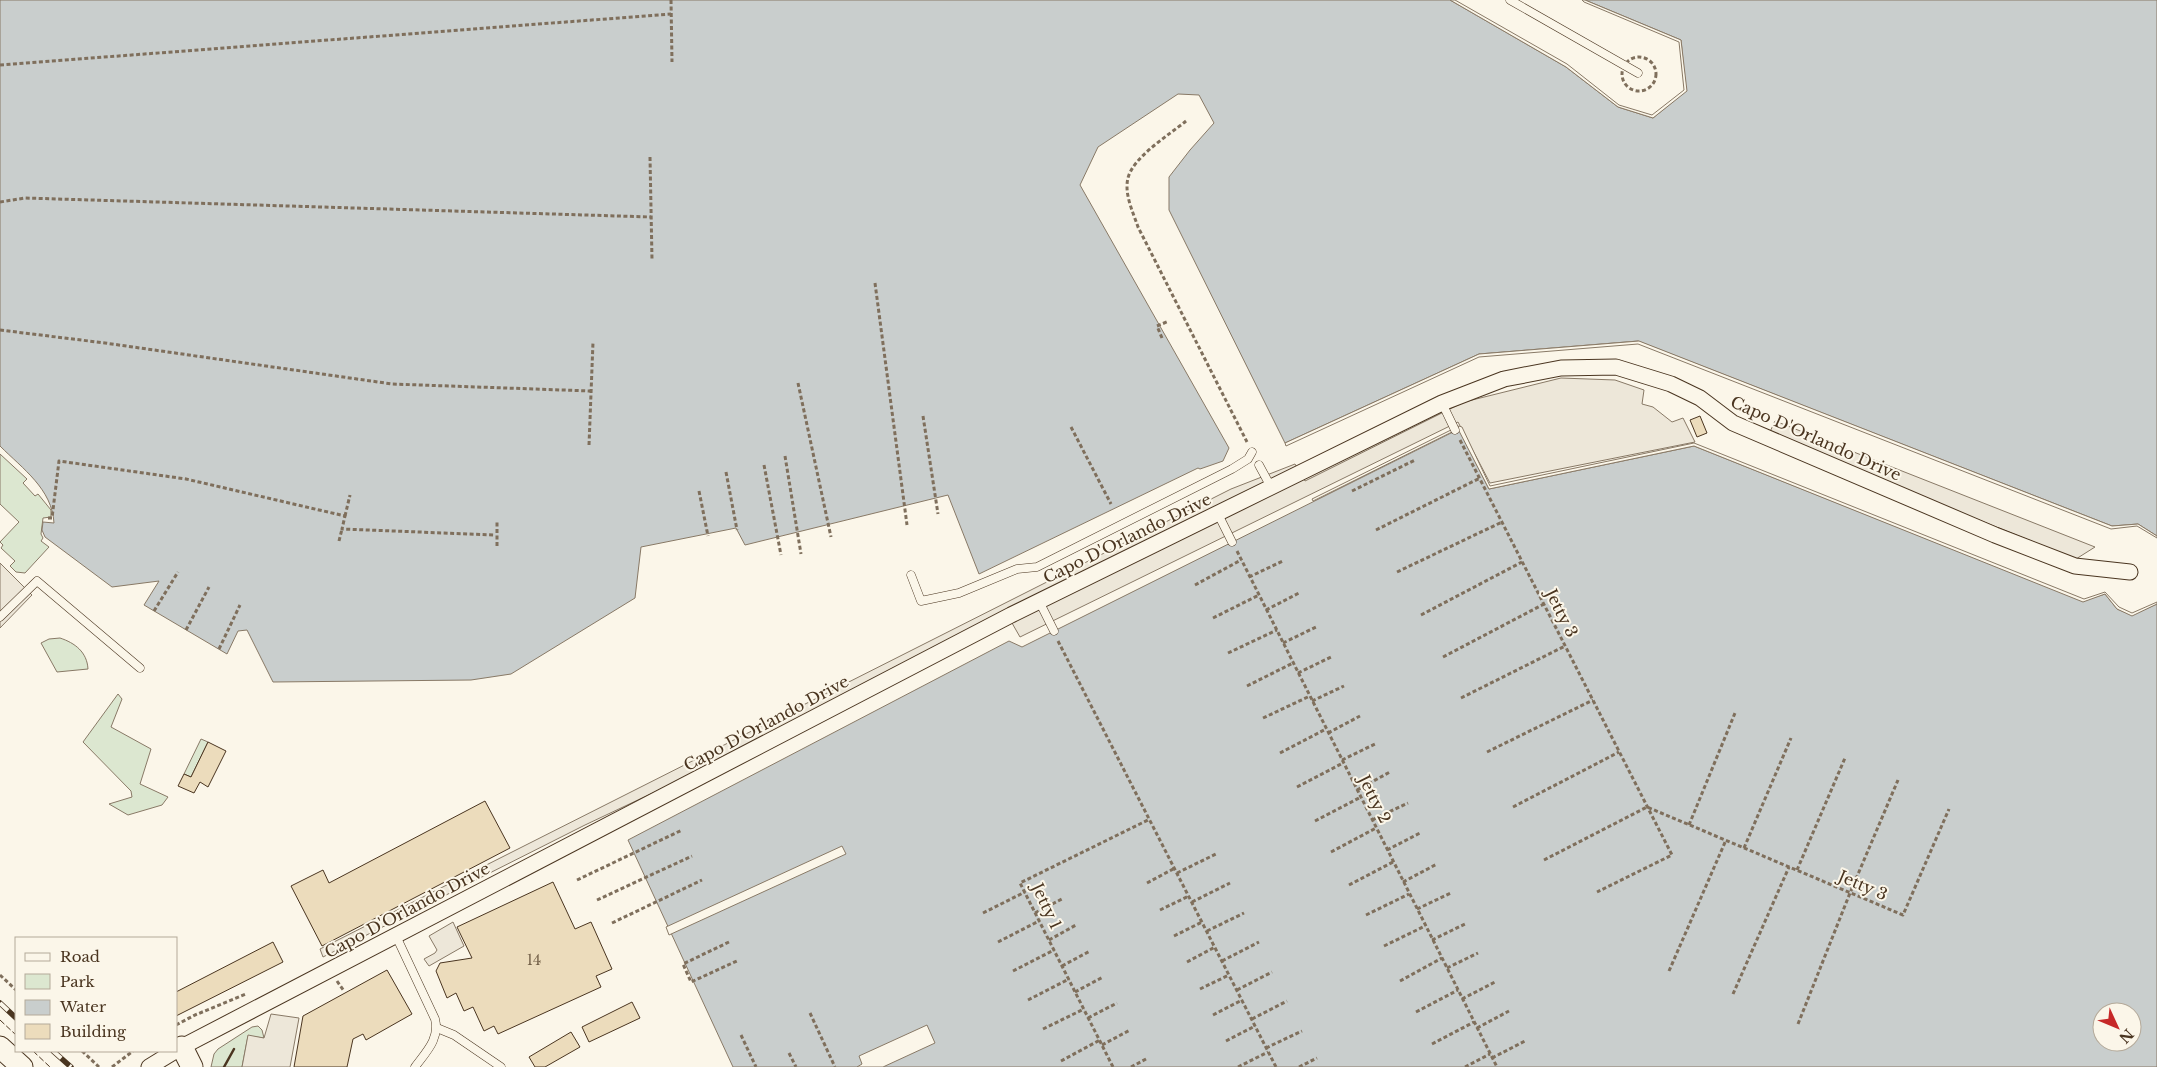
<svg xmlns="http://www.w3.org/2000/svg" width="2157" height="1067" viewBox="0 0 2157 1067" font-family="'Libre Baskerville',serif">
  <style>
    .green { fill: #dce7d0; stroke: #887966 }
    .parking { fill: #ede7d9; stroke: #887966 }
    .water { fill: #c9cecd; stroke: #887966; fill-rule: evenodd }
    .pier { fill: #fbf6e9; stroke: #887966 }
    .building { fill: #ecdcbc; stroke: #4a3520 }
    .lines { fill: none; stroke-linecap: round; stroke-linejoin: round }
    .lane-casing { stroke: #4a3520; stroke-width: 9 }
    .street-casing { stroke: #4a3520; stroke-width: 17 }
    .secondary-casing { stroke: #4a3520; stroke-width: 23 }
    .path { stroke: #7f6f5c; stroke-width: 3; stroke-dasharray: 4 2.5; stroke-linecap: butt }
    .lane { stroke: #fbf6e9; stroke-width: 8 }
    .street { stroke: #fbf6e9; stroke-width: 15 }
    .secondary { stroke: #fbf6e9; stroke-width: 21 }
    .rail-casing { stroke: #4a3520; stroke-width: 5.5 }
    .rail { stroke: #fbf6e9; stroke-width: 4; stroke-dasharray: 11; stroke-linecap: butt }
    .fence { stroke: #4a3520; stroke-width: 1; stroke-dasharray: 6 2.5; stroke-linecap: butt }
    .wall { stroke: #4a3520; stroke-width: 2.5 }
    .labels { text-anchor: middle; stroke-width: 4; stroke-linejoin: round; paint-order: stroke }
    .number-label { font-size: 14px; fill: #725f47 }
    .street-label { font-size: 16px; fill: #4a3520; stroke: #fbf6e9 }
  </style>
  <rect width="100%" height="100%" fill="#fbf6e9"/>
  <g class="green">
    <polygon points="0,454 27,479 23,483 35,496 38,494 51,510 51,517 43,518 41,534 43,538 41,541 49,547 25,573 16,572 10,566 15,561 1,548 3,545 0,542 19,522 0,504"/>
    <path d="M60,638C75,643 87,652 88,669L57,672L41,643L49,639Z"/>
    <polygon points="118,694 122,699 111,727 151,749 140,784 168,797 162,805 128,815 109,804 132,797 131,791 83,742"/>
    <polygon points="201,739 208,742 191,777 184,774"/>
    <polygon points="258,1026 262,1030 264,1038 248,1036 242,1067 211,1067 214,1054 218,1049 252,1027"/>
  </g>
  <g class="parking">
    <polygon points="1561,378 1615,380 1644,390 1642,404 1653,407 1672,422 1683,418 1695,442 1490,483 1458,422 1020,637 1012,623 585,825 323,957 320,949 1231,489 1295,464 1305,481 1464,402"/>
    <polygon points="1775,421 2095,547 2076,559 1852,469 1769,434"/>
    <polygon points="0,563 32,595 0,628"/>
    <polygon points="453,922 464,946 429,966 424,959 435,953 437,950 429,936"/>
    <polygon points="271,1014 299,1018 290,1067 242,1067 248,1035 264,1038"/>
  </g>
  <g class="water">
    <path d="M0,0H1450L1566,67L1618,107L1653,118L1686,91L1681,40L1585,0H2157V536L2138,524L2112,526L1638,341L1479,354L1285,443L1169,210V177L1190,150L1214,123L1199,95L1178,94L1098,147L1080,185L1229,448L1223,461L1200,469L1198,468L979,574L948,495L745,545L736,528L641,547L635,598L511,674L471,680L273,682L247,630L238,631L227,654L144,605L159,581L112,587L45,537L42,530L43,522L54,523C52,489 23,469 0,446Z"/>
    <path d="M1459,429L1489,489L1694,446L2083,601L2105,594L2117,609L2132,615L2157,604V1067H733L628,840L1009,641L1022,647ZM2102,1012H2132V1042H2102Z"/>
  </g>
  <g class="pier">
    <polygon points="1450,0 1455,0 1567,64 1619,105 1652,115 1684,90 1679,42 1584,2 1582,0 1585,0 1681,40 1687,91 1653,118 1618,107 1566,67"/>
    <polygon points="1639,341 2112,526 2138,524 2157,536 2157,538 2137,526 2111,529 1638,344 1479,357 1286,446 1285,443 1479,354"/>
    <polygon points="1459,426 1462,427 1490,486 1694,443 2084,599 2105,592 2119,607 2132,613 2157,602 2157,604 2132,616 2117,609 2105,594 2083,602 1694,446 1489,489 1458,429 1313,501 1312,499"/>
    <polygon points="842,846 846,854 669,935 666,927"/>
    <polygon points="927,1025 935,1043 883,1067 857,1067 862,1064 859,1056"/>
  </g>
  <g class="building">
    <polygon points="1700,416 1707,433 1697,437 1690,420"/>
    <polygon points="208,742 226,751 208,787 200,782 194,793 178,786 184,774 191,777"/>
    <polygon points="485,801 510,848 322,946 291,886 323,870 329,883"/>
    <polygon points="553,882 575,929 591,922 612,969 596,976 601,987 498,1034 494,1026 484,1031 473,1007 464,1011 456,993 447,998 436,971 440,963 472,958 457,927"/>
    <polygon points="273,942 283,962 176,1016 176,992"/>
    <polygon points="387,970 412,1014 366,1040 363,1034 353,1039 347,1067 294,1067 303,1016"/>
    <polygon points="632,1002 640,1018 589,1042 582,1027"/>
    <polygon points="571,1032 580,1047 545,1067 535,1067 529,1057"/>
  </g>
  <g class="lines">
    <defs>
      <g id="lane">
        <polyline points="1510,0 1638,73"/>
        <polyline points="1442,403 1455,430"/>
        <polyline points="1259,465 1271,487"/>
        <polyline points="1218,514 1232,542"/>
        <polyline points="911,575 921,601 959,593 1017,569 1037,567 1232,469 1248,459 1252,452"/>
        <polyline points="1039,601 1054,631"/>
        <polyline points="0,617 37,581 140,668"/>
        <path d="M396,936L435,1019C440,1039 426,1052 415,1067"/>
        <polyline points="437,1028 454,1035 501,1067"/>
      </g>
      <g id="street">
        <polyline points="176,1050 1011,615 1442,403 1504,379 1561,368 1616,367 1671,384 1700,398 1733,423 1995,535 2075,566 2130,572"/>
        <polyline points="149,1067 175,1051"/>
      </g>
      <g id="secondary">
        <polyline points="0,1047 22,1067"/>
        <polyline points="182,1047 192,1067"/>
      </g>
    </defs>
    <use href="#lane" class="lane-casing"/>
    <use href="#street" class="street-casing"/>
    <use href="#secondary" class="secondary-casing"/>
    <g class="path">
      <polyline points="671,0 672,62"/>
      <circle cx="1639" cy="74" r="17"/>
      <polyline points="0,65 671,14"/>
      <path d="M1186,121C1169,135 1133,157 1128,178C1124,194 1133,212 1138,227L1247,442"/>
      <polyline points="650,157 652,260"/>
      <polyline points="0,202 25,198 651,217"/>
      <polyline points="875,283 907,525"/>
      <polyline points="0,330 105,343 392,384 591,391"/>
      <polyline points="1162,338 1157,326 1169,321"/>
      <polyline points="798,383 831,537"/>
      <polyline points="923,416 938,514"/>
      <polyline points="1071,427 1111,504"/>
      <polyline points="1460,440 1672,855 1597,892"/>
      <polyline points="589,445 593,342"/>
      <polyline points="785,456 801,554"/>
      <polyline points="764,465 781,555"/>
      <polyline points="726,472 737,530"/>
      <polyline points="699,491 708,536"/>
      <polyline points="1352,491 1415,460"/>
      <polyline points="345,516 350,495"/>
      <polyline points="48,518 52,518 59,461 186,479 345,516 342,529 495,535"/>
      <polyline points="1376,530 1480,478"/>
      <polyline points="339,541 342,529"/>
      <polyline points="497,546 497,522"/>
      <polyline points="1237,551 1497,1067"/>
      <polyline points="1397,572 1502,522"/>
      <polyline points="1249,577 1283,561"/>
      <polyline points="1195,585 1241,560"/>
      <polyline points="1266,610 1299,593"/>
      <polyline points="154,611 178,572"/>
      <polyline points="1421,615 1522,562"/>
      <polyline points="1213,618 1259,595"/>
      <polyline points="186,630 209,587"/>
      <polyline points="1058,641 1276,1067"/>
      <polyline points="1283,643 1316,627"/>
      <polyline points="219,649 240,605"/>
      <polyline points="1228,653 1277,630"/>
      <polyline points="1443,657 1544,604"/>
      <polyline points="1298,673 1331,657"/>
      <polyline points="1247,686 1293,663"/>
      <polyline points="1461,698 1565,646"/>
      <polyline points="1312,701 1344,686"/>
      <polyline points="1263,718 1310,696"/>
      <polyline points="1328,733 1360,716"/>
      <polyline points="1487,752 1593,700"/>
      <polyline points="1280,753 1326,729"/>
      <polyline points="1342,760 1375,744"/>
      <polyline points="1297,787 1343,763"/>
      <polyline points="1357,790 1390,772"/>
      <polyline points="1513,807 1619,752"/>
      <polyline points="1372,820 1408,803"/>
      <polyline points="1315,821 1361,797"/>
      <polyline points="1689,825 1735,713"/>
      <polyline points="1744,848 1791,738"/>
      <polyline points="1387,850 1420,833"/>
      <polyline points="1331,852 1376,828"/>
      <polyline points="1544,860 1647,807 1903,915 1949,809"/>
      <polyline points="1797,870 1845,758"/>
      <polyline points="1177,873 1216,854"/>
      <polyline points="577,880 682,830"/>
      <polyline points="1403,882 1437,864"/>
      <polyline points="1147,883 1175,868"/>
      <polyline points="1349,885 1393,862"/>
      <polyline points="597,900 692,856"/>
      <polyline points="1192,902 1230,883"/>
      <polyline points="1417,909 1451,893"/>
      <polyline points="1160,910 1189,896"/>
      <polyline points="983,913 1025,892"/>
      <polyline points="1035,913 1062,899"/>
      <polyline points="1366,915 1409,894"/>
      <polyline points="612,923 702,880"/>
      <polyline points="1207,931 1244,913"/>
      <polyline points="1174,936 1202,922"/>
      <polyline points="1049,940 1076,925"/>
      <polyline points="1432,940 1465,924"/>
      <polyline points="729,942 683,964 691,982 739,960"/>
      <polyline points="998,942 1039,921"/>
      <polyline points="1384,946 1425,926"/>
      <polyline points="1222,961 1259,942"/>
      <polyline points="1187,962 1215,947"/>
      <polyline points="1062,966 1090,951"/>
      <polyline points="1447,968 1478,953"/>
      <polyline points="1013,971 1054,950"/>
      <polyline points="1669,971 1726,840"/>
      <polyline points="0,975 16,990"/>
      <polyline points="337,981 344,991"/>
      <polyline points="1400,981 1442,958"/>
      <polyline points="1200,989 1229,975"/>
      <polyline points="1237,990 1272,972"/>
      <polyline points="1075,992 1103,977"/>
      <polyline points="1733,994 1789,867"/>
      <polyline points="1462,999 1495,982"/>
      <polyline points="1028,1000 1069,979"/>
      <polyline points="1416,1012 1458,990"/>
      <polyline points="810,1013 835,1067"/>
      <polyline points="1213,1015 1242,1000"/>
      <polyline points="1088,1018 1117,1003"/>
      <polyline points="1252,1019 1287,1001"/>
      <polyline points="1798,1024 1850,893 1898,780"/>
      <polyline points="176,1025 195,1015 246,994"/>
      <polyline points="1477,1028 1509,1011"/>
      <polyline points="1043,1029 1084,1009"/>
      <polyline points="741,1035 756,1067"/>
      <polyline points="1226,1041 1255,1026"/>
      <polyline points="1432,1044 1474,1022"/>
      <polyline points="1102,1045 1130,1030"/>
      <polyline points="1266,1048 1302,1031"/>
      <polyline points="82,1051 99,1067"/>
      <polyline points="789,1053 796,1067"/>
      <polyline points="1492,1058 1525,1041"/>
      <polyline points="1061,1061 1100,1040"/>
      <polyline points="112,1067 133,1051"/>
      <polyline points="1113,1067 1020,883 1150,819"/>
      <polyline points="1131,1067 1148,1058"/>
      <polyline points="1238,1067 1268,1052"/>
      <polyline points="1299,1067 1317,1058"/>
      <polyline points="1465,1067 1490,1054"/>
    </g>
    <use href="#lane" class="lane"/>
    <use href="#street" class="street"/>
    <use href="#secondary" class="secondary"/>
    <defs>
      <g id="rail">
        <polyline points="0,1003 16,1018"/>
        <polyline points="53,1051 71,1067"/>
      </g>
    </defs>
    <use href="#rail" class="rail-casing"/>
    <use href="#rail" class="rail"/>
    <g class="fence">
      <polyline points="0,1020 16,1035"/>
      <polyline points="33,1051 50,1067"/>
    </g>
    <polyline class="wall" points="224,1067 234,1049"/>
  </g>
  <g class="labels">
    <g class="number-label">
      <text x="534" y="965">14</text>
    </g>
    <g class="street-label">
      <text transform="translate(1816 438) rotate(24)" y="6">Capo D'Orlando Drive</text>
      <text transform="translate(1127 538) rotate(-26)" y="6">Capo D'Orlando Drive</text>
      <text transform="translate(1562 613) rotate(63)" y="6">Jetty 3</text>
      <text transform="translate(766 723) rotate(-28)" y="6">Capo D'Orlando Drive</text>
      <text transform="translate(1375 799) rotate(63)" y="6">Jetty 2</text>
      <text transform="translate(1863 885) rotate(23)" y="6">Jetty 3</text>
      <text transform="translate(1047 906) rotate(65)" y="6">Jetty 1</text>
      <text transform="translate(407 910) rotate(-28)" y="6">Capo D'Orlando Drive</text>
    </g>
  </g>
  <rect x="15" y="937" width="162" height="115" fill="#fbf6e9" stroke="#b4a999"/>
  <rect x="25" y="953" width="25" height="8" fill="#fbf6e9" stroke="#b4a999"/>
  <text x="60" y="962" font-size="15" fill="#4a3520">Road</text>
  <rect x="25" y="974" width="25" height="15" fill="#dce7d0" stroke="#b4a999"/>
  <text x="60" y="987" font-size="15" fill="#4a3520">Park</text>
  <rect x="25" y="1000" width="25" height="15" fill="#c9cecd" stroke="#b4a999"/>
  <text x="60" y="1012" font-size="15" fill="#4a3520">Water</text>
  <rect x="25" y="1024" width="25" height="15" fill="#ecdcbc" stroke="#b4a999"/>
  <text x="60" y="1037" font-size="15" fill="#4a3520">Building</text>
  <g transform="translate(2117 1027) rotate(134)"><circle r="24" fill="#fbf6e9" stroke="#b4a999"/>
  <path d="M0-4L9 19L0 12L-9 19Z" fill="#c62828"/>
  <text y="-8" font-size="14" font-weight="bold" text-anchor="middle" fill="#4a3520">N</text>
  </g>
</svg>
